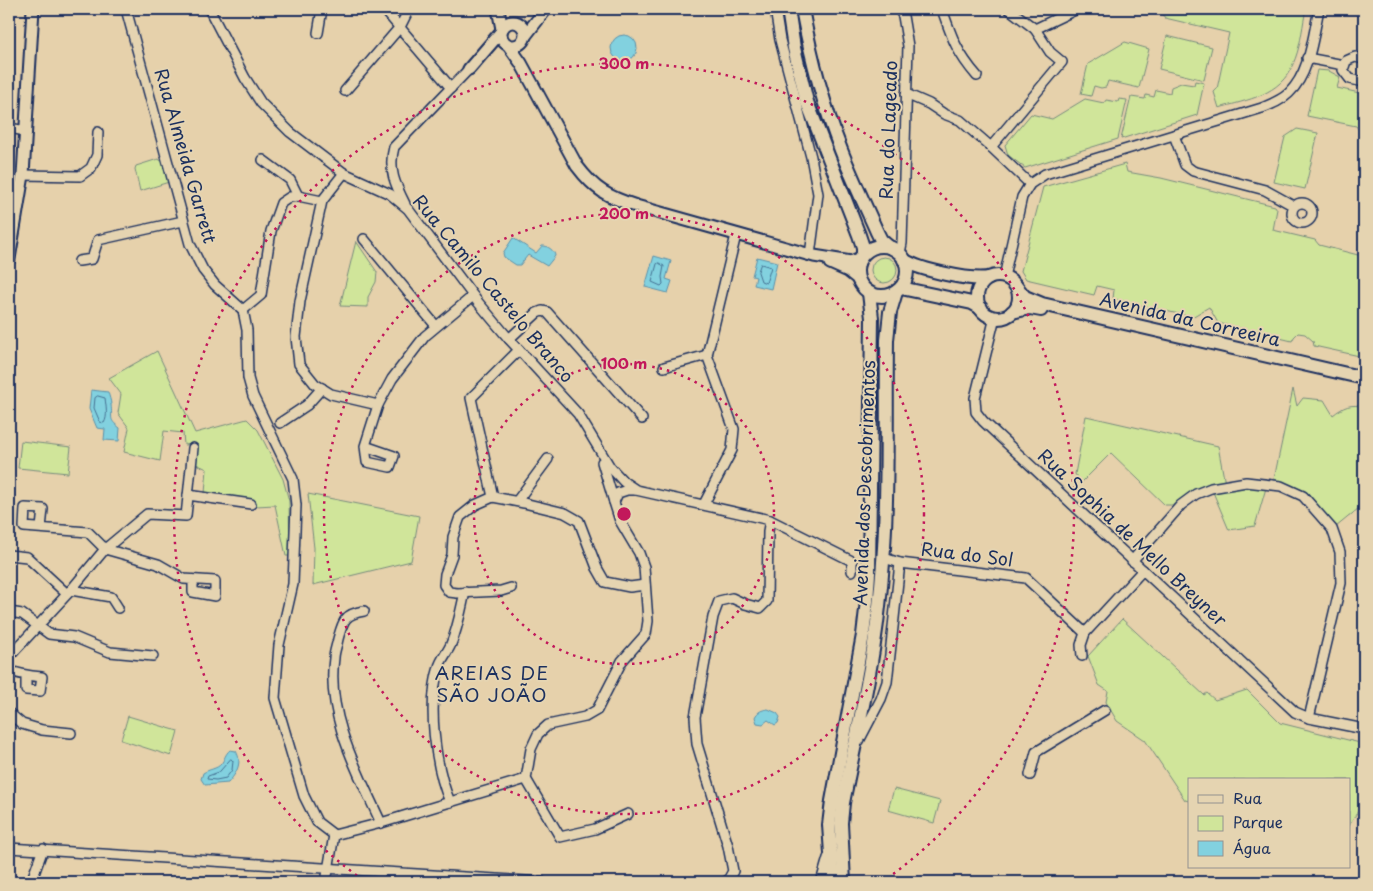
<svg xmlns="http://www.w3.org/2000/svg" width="1373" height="891" viewBox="0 0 1373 891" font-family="'Playpen Sans',sans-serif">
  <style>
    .green { fill: #d0e59a; stroke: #768a7c }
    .water { fill: #82d1df; stroke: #5990ab }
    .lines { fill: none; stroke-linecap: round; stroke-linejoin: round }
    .shore { stroke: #447092; stroke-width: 1 }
    .minor-casing { stroke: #1b2f5e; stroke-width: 12 }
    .tertiary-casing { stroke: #1b2f5e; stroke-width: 15 }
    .secondary-casing { stroke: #1b2f5e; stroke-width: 16 }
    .minor { stroke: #e5d4b1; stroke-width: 9 }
    .tertiary { stroke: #e5d4b1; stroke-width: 11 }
    .secondary { stroke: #e5d4b1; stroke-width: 12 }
    .ring { fill: none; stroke: #c2185b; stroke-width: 2.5; stroke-dasharray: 2.5 5 }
    .labels { text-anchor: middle; stroke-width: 4; stroke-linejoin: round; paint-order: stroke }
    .street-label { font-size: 18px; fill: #1b2f5e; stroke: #e5d4b1 }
    .neighbourhood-label { font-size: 19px; letter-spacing: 1px; fill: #1b2f5e; stroke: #e5d4b1 }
    .centre { fill: #c2185b; stroke: #e5d4b1; stroke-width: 2.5 }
    .ring-label { font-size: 15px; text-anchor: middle; font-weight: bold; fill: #c2185b; stroke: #e5d4b1; stroke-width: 4; stroke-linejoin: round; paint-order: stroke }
  </style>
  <rect width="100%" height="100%" fill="#e6d1ab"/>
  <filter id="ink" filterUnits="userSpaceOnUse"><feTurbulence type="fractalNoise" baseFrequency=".02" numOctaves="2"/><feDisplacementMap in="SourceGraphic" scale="10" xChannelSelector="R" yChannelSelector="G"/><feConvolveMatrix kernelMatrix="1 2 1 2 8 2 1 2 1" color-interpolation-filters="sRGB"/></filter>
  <g filter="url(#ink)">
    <g class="green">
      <path d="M1159,9H1292L1300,11L1305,14C1302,30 1300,49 1293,64C1281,95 1247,100 1219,108L1214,92L1217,89L1229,33L1165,18Z"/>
      <polygon points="1167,36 1212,47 1204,80 1159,69"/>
      <polygon points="1125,42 1149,49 1139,88 1108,81 1106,87 1101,88 1094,86 1091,96 1081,94 1088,64"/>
      <polygon points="1317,70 1329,71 1340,77 1337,88 1364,94 1364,136 1356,126 1307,116"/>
      <polygon points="1195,81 1204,83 1197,115 1121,139 1131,97 1145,99 1146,95 1154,97 1156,90 1170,93 1171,87 1181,83 1194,85"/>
      <polygon points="1085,99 1104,103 1106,100 1118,102 1119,99 1127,100 1118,139 1025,168 1008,155 1005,145 1031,114 1052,119"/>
      <polygon points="1297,129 1318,133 1305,189 1274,182 1285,137"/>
      <polygon points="158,159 162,161 169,182 140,191 135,169 136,166"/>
      <polygon points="1125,164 1127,172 1161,178 1275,206 1277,209 1273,230 1315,240 1319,245 1362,256 1364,259 1364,357 1314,346 1313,341 1305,334 1298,333 1294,337 1292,341 1218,323 1209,307 1192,317 1113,299 1114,290 1097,286 1094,295 1026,279 1021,271 1043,187"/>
      <polygon points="356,241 377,272 376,282 368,297 368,307 340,306"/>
      <circle cx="884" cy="270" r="13"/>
      <polygon points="157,351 195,433 247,419 258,430 283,479 289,501 290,556 286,556 275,505 256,506 254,501 205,493 207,469 196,464 195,444 184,445 183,433 164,431 160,461 124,452 129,428 118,413 121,394 109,378"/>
      <path d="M1293,389L1297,406L1303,398L1324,400L1333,415C1343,407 1351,403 1364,407V504L1336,527L1307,492L1274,479Z"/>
      <polygon points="1086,416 1218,446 1225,484 1181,505 1165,505 1111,453 1081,483 1075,474"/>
      <polygon points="21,441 71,447 68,473 18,468"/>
      <polygon points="1249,486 1266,488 1255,526 1229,530 1213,492"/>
      <polygon points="308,494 419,516 411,561 313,585 314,548"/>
      <polygon points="1122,619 1204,695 1207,693 1215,700 1247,690 1280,723 1364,744 1364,801 1349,826 1349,780 1189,780 1189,801 1185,800 1145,740 1117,721 1106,702 1108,691 1099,685 1088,656"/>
      <polygon points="128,716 178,731 171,756 121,740"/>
      <polygon points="894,789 940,801 934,823 888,810"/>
    </g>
    <g class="water">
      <circle cx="624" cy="48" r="13"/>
      <path d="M513,238L536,253L542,246C547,245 555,251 555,256L547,266L528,255L520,265H516L504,257L503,253Z"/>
      <polygon points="654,256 671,261 666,279 672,281 668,293 645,287"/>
      <polygon points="757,257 777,262 771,289 754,285 756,277 752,276"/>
      <path d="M91,390L108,392C109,396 111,401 111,405C113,419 108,419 120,428L119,441L104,440L105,429L97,428L89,409Z"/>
      <path d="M768,709L777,713L780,717L778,723L775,725L768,720L763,724L757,723L755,717C758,711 762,710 768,709Z"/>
      <path d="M230,750L236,751C243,763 236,774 228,783L205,785L201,779L203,773C209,769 217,769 221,764C225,759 225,754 230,750Z"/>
    </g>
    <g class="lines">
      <g class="shore">
        <polygon points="659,263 664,266 662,277 663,284 661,286 652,282 657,264"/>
        <polygon points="761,264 771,267 766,283 761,281 758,272"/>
        <path d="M98,396L105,398C106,406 108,417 104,423L100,422L94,408L95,398Z"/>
        <polygon points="231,759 233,761 232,770 226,778 216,780 207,779 208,776 219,772"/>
      </g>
      <defs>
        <g id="minor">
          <polyline points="126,9 190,244 203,270 215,285 243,310 247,330 248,378 253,396 293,479 296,505 293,584 279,645 275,698 304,796 317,822 334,835 326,882"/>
          <polyline points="209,9 245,78 261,103 290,132 344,173 390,194 408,209 477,301 509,339 578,414 610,467 624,482 636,490 770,520 852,561 852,571"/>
          <polyline points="384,9 451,88"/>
          <polyline points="775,9 780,40 811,157 818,194 810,255"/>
          <polyline points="899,9 903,16 908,46 902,243 900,253"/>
          <path d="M942,9C952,38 957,53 977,76"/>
          <polyline points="1035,29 1077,9"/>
          <polyline points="318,33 322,9"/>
          <polyline points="1307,58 1344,65"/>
          <polyline points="1364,59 1355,57 1346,61 1343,70 1350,79 1364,82"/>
          <polyline points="345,91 400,27 409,9"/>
          <polyline points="906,94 929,104 944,114 960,120 991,147 1030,184"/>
          <polyline points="9,128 26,131"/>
          <polyline points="1174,135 1185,165 1193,171 1265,190 1294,206"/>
          <polyline points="991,147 1062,62 1050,52 1035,29 1009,9"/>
          <polyline points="263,160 290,180 298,196"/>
          <polyline points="344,173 322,201 300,301 296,337 299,364 315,384 331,394 378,405 392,379 425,336 473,296"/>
          <polyline points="23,175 80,176 91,168 97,155 98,132"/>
          <circle cx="1302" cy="213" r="10"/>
          <polyline points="9,204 19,204"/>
          <path d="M405,204C395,184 388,170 394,147L469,69"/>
          <polyline points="364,239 436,326"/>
          <polyline points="79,261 92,259 98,240 183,221"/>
          <path d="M1004,277L1022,197L1030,184L1045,174L1262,108C1272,104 1282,100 1289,93C1310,73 1313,36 1319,9"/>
          <polyline points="243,310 261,295 271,231 281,203 290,197 298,196 322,201"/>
          <polyline points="995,317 975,398 976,412 983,421 1295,712 1309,718 1364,729"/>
          <polyline points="509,339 537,313 542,311 547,312 642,419"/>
          <polyline points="664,367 707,355"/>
          <polyline points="280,423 307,405 322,388"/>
          <polyline points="365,446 394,456 390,467 367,462 365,446 378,405"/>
          <polyline points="602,462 614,502"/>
          <polyline points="188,495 251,504"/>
          <polyline points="493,497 471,398 519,350"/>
          <polyline points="517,501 548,459"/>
          <polyline points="704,504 732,450 734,429 707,355 736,235"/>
          <polyline points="41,528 43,509 25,508 24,527 88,532 105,549 158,564 184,579 215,581 215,596 193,592 193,580"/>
          <polyline points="9,555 27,557 67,594"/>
          <polyline points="884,558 900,563 1026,578 1085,633"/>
          <polyline points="1132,561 1181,505 1196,494 1211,488 1246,482 1281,486 1303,496 1332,529 1340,552 1341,583 1309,718"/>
          <polyline points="511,588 501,591 457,593 449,592 444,585 445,574 452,555 453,537 460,517 475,505 493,497 524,503 565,513 579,521 597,568 605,582 630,587 645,585"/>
          <polyline points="71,590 111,597 118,608"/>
          <path d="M364,611C344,614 343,621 338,639C337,645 334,652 334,658C326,716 358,772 381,823"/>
          <polyline points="9,612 22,614 49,634 74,637 110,652 153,656"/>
          <polyline points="1082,656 1081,645 1085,633 1143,570"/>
          <polyline points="9,657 71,590 105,549 147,514 186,516 193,448"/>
          <path d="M9,670C20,675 30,676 42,677L40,691L26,690V676"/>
          <polyline points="9,713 22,724 42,730 71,733"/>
          <polyline points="859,741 881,699 887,682 900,563"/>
          <polyline points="1030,775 1036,752 1105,710"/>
          <polyline points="526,779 560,837 595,829 628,814"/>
          <path d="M450,802C435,767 427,704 439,667C441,659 448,652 451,644C458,628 461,609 465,592"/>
          <polyline points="334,835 381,823 526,779 531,749 538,734 548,725 585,717 597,710 622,661 646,634 648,621 644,567 639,553 620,521 614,502 618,493 627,490 635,490"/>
          <polyline points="9,848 542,882"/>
          <polyline points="31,882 43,849"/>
          <polyline points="727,882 733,871 728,846 697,744 695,717 713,617 719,601 732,598 745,604 760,608 767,601 768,531 770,520"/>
          <polyline points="821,882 828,858"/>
        </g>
        <g id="tertiary">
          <polyline points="498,9 502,29"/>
          <circle cx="513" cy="34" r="12"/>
          <polyline points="525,36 546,9"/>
          <path d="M509,46L521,63L577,166C595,190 608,197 636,206L814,256L851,262L860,258"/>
          <polyline points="469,69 500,33"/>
          <polyline points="9,259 23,175 33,9"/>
          <polyline points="830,263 848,271 858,279"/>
        </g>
        <g id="secondary">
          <polyline points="788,9 794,48 807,102 859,235 863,247 863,254"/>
          <path d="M802,9C811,57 823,104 841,150C852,178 865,205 877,232L881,240L889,247"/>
          <circle cx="882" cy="271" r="25"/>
          <path d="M904,260C920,270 970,281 989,278"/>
          <circle cx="998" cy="297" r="21"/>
          <polyline points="1015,285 1025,297 1042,304 1364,378"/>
          <polyline points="901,288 972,303 981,308"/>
          <polyline points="1012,312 1030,308 1041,310"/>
          <polyline points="833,882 829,825 832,801 863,635 867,601 869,573 872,318 869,293"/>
          <path d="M844,882L841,823L843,803C857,731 875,659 881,586C889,505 886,422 887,340L890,312L896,292"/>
        </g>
      </defs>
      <use href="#minor" class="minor-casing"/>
      <use href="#tertiary" class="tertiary-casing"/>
      <use href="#secondary" class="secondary-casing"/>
      <use href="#minor" class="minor"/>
      <use href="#tertiary" class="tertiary"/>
      <use href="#secondary" class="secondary"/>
    </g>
  </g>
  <g class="ring">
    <circle cx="624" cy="514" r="150"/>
    <circle cx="624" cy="514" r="300"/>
    <path d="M363 880A450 450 0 1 1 885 880"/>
  </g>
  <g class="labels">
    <g class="street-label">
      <text transform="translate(889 130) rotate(-88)" y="6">Rua do Lageado</text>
      <text transform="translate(185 156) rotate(74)" y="6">Rua Almeida Garrett</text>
      <text transform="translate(493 289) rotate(50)" y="6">Rua Camilo Castelo Branco</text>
      <text transform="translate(1190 320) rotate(13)" y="6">Avenida da Correeira</text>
      <text transform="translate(865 483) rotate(-88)" y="6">Avenida dos Descobrimentos</text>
      <text transform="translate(1132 538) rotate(43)" y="6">Rua Sophia de Mello Breyner</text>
      <text transform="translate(967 555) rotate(7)" y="6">Rua do Sol</text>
    </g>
    <g class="neighbourhood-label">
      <text x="492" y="680">AREIAS DE<tspan x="492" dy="22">SÃO JOÃO</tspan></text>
    </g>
  </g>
  <circle cx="624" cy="514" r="8" class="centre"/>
  <g class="ring-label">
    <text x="624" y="69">300 m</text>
    <text x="624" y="219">200 m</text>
    <text x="624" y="369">100 m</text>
  </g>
  <rect width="1373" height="891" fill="none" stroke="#e5d4b1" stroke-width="30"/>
  <rect x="15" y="15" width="1343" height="861" fill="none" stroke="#1b2f5e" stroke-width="2" filter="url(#ink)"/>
  <rect x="1188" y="778" width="162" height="90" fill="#e5d4b1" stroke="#949290"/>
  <rect x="1198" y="795" width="25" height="8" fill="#e5d4b1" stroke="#949290"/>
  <text x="1233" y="804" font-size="15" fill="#1b2f5e">Rua</text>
  <rect x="1198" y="816" width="25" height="15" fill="#d0e59a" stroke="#949290"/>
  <text x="1233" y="828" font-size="15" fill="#1b2f5e">Parque</text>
  <rect x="1198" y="841" width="25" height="15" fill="#82d1df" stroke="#949290"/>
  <text x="1233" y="854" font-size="15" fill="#1b2f5e">Água</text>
</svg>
